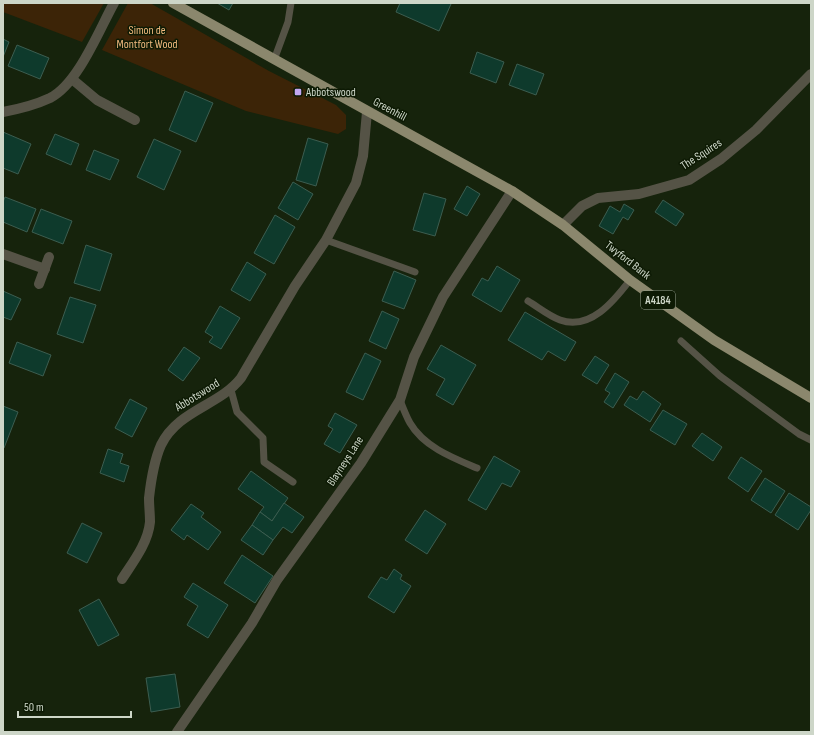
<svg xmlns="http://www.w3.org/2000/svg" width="814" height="735" viewBox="0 0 814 735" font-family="'Sofia Sans Condensed',sans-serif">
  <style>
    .green { fill: #3c2407 }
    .building { fill: #0e3a2c; stroke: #3c5d50 }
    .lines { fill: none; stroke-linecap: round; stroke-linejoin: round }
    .lane { stroke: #555346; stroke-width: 7 }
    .street { stroke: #555346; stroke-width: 10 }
    .primary { stroke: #8b876d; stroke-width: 10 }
    .poi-dot { fill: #c2a7f2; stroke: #0d1a04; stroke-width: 1.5 }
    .labels { text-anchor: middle; stroke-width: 3; stroke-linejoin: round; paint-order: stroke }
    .shield { fill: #0d1a04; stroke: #939e8d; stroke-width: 1 }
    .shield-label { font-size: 11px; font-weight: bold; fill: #cdd6c8 }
    .park-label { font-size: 12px; fill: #f0b87d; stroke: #0d1a04 }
    .poi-label { font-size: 12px; fill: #cdd6c8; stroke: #0d1a04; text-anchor: start }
    .street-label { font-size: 12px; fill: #cdd6c8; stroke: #0d1a04 }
  </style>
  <rect width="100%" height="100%" fill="#16230c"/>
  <g class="green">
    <polygon points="3,3 104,3 82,42 3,12"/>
    <polygon points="128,3 150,3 269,71 336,105 346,115 346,129 338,134 246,111 102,50"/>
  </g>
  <g class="building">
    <polygon points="217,3 233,3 229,10"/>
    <polygon points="400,3 448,3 451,4 439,31 396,12"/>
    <polygon points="3,39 9,42 3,57"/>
    <polygon points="17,45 49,58 40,79 8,66"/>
    <polygon points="477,52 504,62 496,83 470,73"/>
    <polygon points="517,64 544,74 536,95 509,85"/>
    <polygon points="185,91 213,103 196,142 169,130"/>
    <polygon points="3,132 31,144 18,174 3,168"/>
    <polygon points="55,134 79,144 71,165 46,154"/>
    <polygon points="308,138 328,144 316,186 296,180"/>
    <polygon points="154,139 181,151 164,190 137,177"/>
    <polygon points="94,150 119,160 110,180 86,170"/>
    <polygon points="293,182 313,194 298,220 278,208"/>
    <polygon points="467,186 480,194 467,216 454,209"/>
    <polygon points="424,193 446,199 435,236 413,230"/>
    <polygon points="5,197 36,209 27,232 3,222 3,202"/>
    <polygon points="663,200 684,214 676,226 655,212"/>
    <polygon points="624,204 634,210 628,220 623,217 613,234 599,226 610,206 620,212"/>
    <polygon points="41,209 72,221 63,244 32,232"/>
    <polygon points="275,215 295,227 274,264 254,253"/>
    <polygon points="86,245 112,254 100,291 74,283"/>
    <polygon points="247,262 266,274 250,301 231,290"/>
    <polygon points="497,266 520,280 501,312 472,295 482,278 488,281"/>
    <polygon points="394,271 416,280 404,309 382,301"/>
    <polygon points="3,291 21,299 11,320 3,317"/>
    <polygon points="70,297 96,305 83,343 57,334"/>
    <polygon points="220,306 240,318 221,349 209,342 213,337 205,332"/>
    <polygon points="382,311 399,319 386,349 369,341"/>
    <polygon points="525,312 576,342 565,361 548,351 542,360 508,340"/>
    <polygon points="17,342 51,355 43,376 9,363"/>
    <polygon points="441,345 476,365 453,405 436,395 445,379 427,369"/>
    <polygon points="184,347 200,358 183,381 168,370"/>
    <polygon points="365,353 381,361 363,400 346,392"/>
    <polygon points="595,356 609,365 597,384 582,375"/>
    <polygon points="615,373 629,382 613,408 604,402 610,393 605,390"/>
    <polygon points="643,391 661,404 650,422 624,405 630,396 637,400"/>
    <polygon points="130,399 147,408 132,437 115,428"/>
    <polygon points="3,406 18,412 4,448 3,448"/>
    <polygon points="663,410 687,424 675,445 650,430"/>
    <polygon points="335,413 357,425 340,453 324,444 333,429 328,426"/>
    <polygon points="702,433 722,447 713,461 692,446"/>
    <polygon points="108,449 123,454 120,463 129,466 124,482 100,473"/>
    <polygon points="494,456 520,471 511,487 502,483 486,510 468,500"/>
    <polygon points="741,457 762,471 748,492 728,478"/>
    <polygon points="251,471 288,498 272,521 260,512 264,507 238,489"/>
    <polygon points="765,478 785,491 771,513 751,500"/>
    <polygon points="789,493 811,507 811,510 798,530 775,515"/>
    <polygon points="284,503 304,517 292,533 283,527 273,540 252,525 260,512 272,521"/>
    <polygon points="191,504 204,513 201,517 221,532 208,550 187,535 184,540 171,530"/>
    <polygon points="425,510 446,524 427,554 405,540"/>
    <polygon points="82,523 102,533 87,563 67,553"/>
    <polygon points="252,525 273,540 263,555 241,540"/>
    <polygon points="242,555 273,576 255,603 224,583"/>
    <polygon points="394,569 402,575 400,579 411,586 394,613 368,597 381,577 387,580"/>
    <polygon points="193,583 228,605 208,638 187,625 198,606 184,597"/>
    <polygon points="99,599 119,635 98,646 79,610"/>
    <polygon points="175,674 180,707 151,712 146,678"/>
  </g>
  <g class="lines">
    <g class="lane">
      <polyline points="274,60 288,22 291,3"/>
      <polyline points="326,240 415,272"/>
      <path d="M528,301C538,307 549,316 560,320C590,331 614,301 630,280"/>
      <polyline points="681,341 720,376 799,434 811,440"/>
      <polyline points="231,390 237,412 263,438 264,462 293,482"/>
      <path d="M400,400C403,408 406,416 410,423C424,447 453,458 477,468"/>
    </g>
    <g class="street">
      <polyline points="72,79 97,100 135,120"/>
      <path d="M3,112C19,109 35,105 50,98C78,84 99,30 114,3"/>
      <polyline points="563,225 582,206 598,198 639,194 689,180 721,159 756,130 811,74"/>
      <polyline points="3,254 45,269"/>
      <polyline points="39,284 49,257"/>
      <path d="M122,579C133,562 148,543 150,522C150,514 149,506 149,498C151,480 154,461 161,445C178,410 219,406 241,378L295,286L326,240L356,183L363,156L367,112"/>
      <polyline points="177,732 252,623 277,580 361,463 400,400 414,357 443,297 512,191"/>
    </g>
    <polyline class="primary" points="173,3 512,191 563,225 630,280 714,340 811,398"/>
  </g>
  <rect class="poi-dot" x="294" y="88" width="8" height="8" rx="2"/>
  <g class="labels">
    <rect class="shield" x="641" y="291" width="34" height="18" rx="3"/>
    <g class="shield-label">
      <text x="658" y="304">A4184</text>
    </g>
    <g class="park-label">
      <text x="147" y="34">Simon de<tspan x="147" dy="14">Montfort Wood</tspan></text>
    </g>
    <g class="poi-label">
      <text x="306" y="96">Abbotswood</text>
    </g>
    <g class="street-label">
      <text transform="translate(390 109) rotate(28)" y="4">Greenhill</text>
      <text transform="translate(701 154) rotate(-33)" y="4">The Squires</text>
      <text transform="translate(628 260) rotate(38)" y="4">Twyford Bank</text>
      <text transform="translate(197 395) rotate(-32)" y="4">Abbotswood</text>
      <text transform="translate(345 461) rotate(-57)" y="4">Blayneys Lane</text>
    </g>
  </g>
  <rect width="814" height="735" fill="none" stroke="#cdd6c8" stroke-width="8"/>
  <path d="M18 711v6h113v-6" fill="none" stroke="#cdd6c8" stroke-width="2"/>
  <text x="24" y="711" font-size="12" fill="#cdd6c8" stroke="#0d1a04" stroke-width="3" paint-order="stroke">50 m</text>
</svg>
